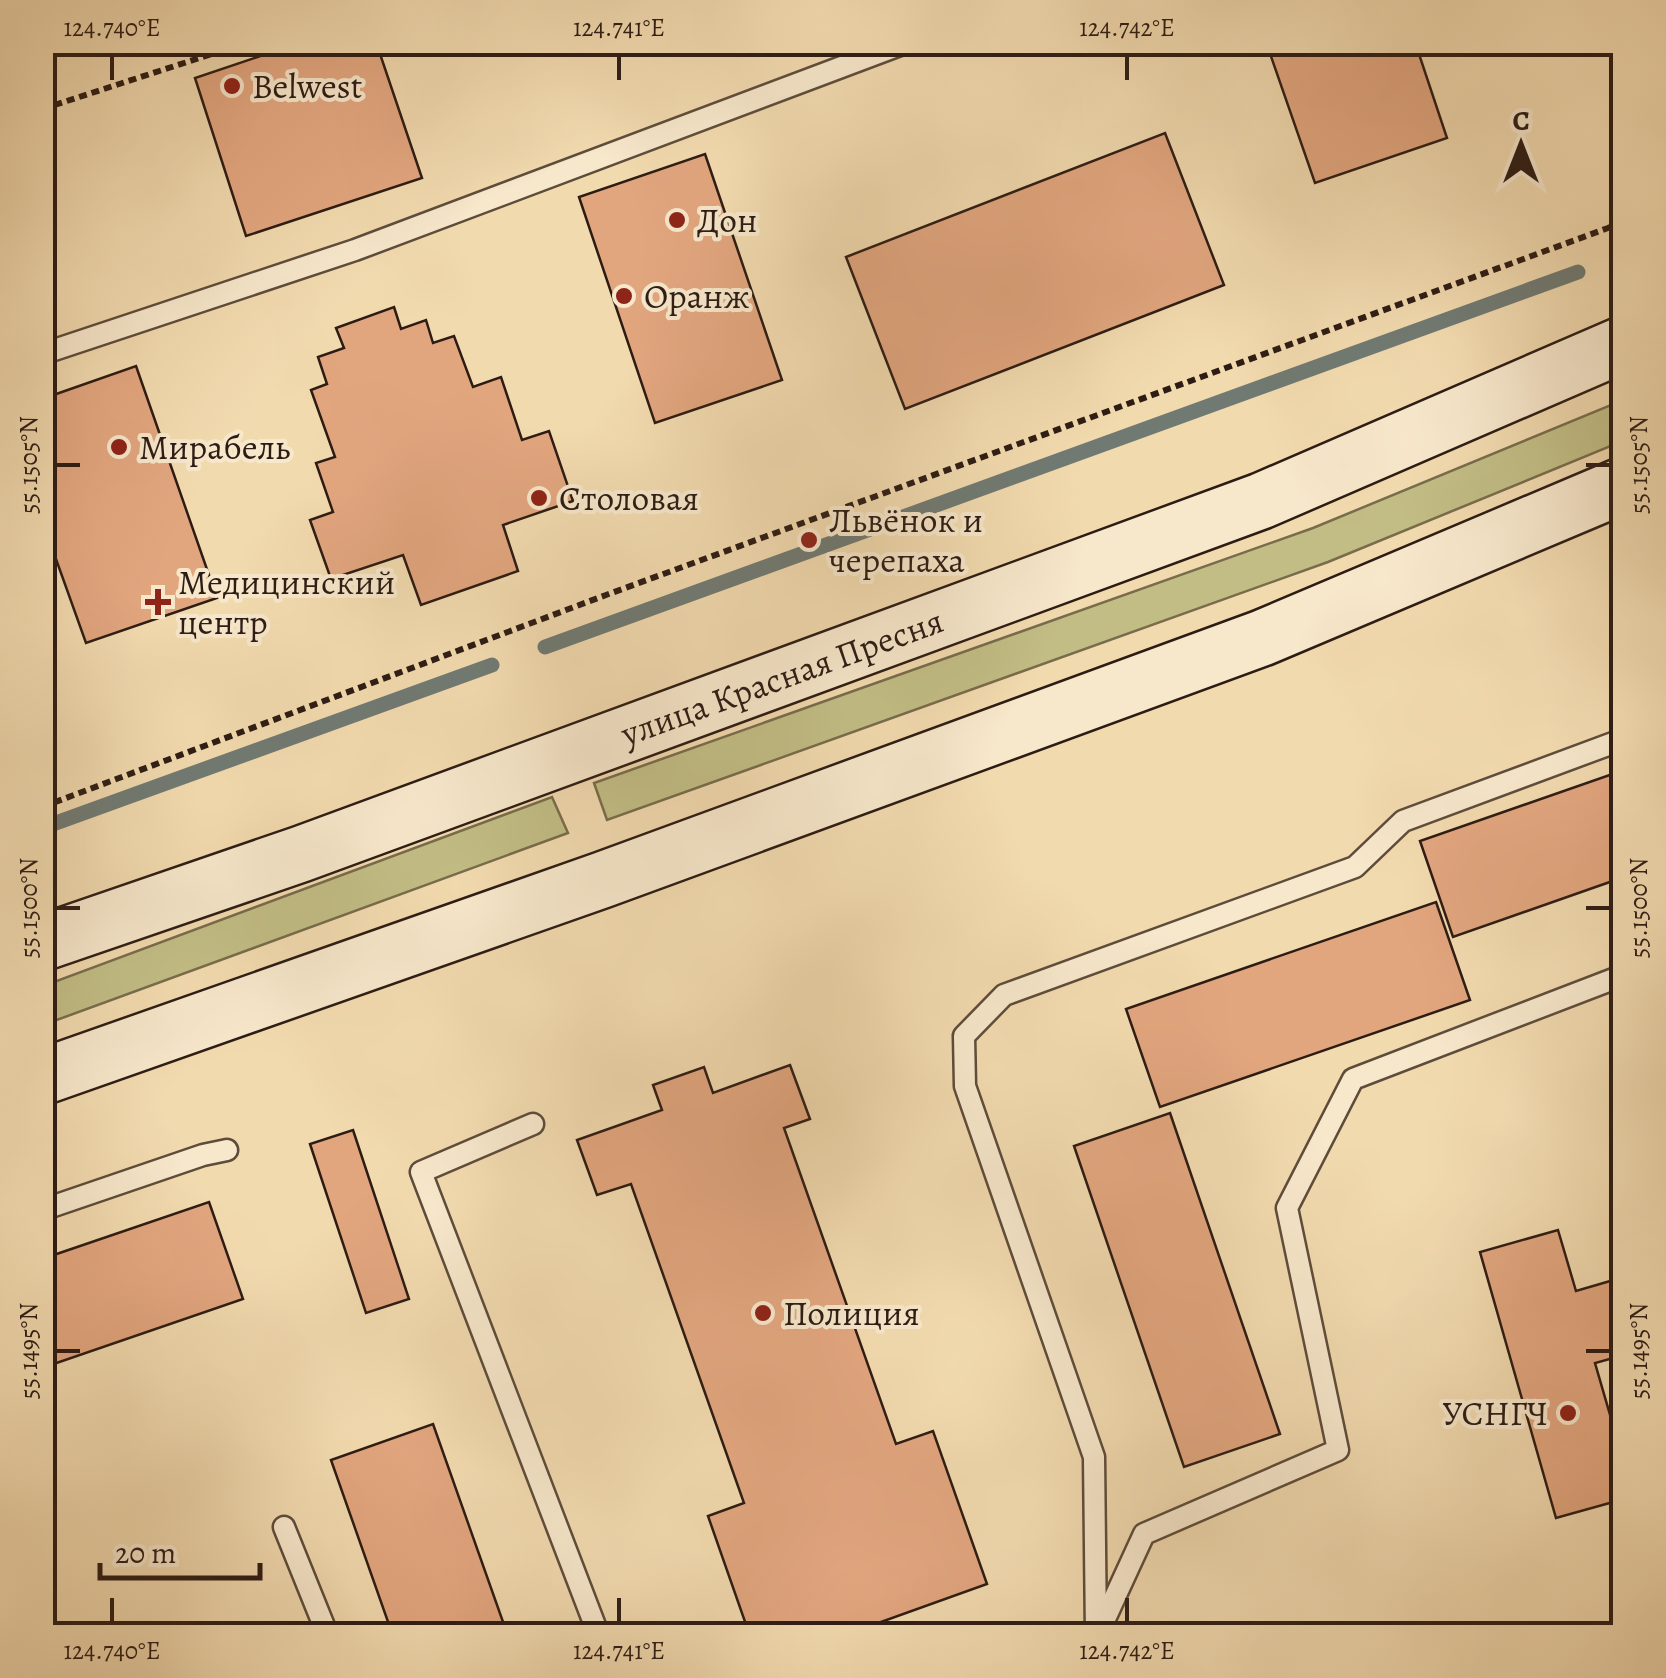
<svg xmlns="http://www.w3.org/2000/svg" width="1666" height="1678" viewBox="0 0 1666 1678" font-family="Alegreya,serif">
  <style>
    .green { fill: #c2bd85; stroke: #786c4c; stroke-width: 2.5 }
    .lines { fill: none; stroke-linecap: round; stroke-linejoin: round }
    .stream { stroke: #707a73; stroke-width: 15 }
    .building { fill: #e2a67f; stroke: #2d1c14; stroke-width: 2.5 }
    .lane-casing { stroke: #5e4c3b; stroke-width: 25 }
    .secondary-casing { stroke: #2d1c14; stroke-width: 60 }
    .path { stroke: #2d1c14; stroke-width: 6; stroke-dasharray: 8 5; stroke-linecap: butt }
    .lane { stroke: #f7e7cb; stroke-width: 20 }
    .secondary { stroke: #f7e7cb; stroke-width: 55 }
    .ticks { fill: none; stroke: #2d1c14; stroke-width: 4 }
    .poi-dot { fill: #8f2418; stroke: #f7e7cb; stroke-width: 4 }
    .labels { text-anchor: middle; stroke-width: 8; stroke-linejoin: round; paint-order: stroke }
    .poi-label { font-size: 35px; fill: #2d1c14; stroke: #f7e7cb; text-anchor: start }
    .street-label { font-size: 35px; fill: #2d1c14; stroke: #f7e7cb }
    .neatline { fill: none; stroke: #2d1c14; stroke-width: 4 }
    .ticks-label { font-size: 25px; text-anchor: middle; fill: #2d1c14 }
  </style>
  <rect width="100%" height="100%" fill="#f2daaf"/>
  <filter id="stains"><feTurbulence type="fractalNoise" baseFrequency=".002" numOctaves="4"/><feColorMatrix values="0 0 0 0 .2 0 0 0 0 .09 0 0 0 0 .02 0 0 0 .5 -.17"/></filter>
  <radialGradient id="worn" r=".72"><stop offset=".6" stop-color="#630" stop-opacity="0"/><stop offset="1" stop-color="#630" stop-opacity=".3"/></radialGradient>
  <g class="green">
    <polygon points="1623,400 1623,441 1328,562 607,820 594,783 1313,528"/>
    <polygon points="552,797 568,833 43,1025 43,986"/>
  </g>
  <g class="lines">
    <g class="stream">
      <polyline points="545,647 1578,272"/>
      <polyline points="42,828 492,665"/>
    </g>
  </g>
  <g class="building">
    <polygon points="302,42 376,42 422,178 246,236 195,78"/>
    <polygon points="1266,42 1415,42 1447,138 1315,183"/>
    <polygon points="1165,133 1224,285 905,409 846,257"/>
    <polygon points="705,154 782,380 655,423 579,197"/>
    <polygon points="394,307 401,329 426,320 433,343 454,336 473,387 501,377 522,440 549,431 573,501 503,525 518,571 421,605 403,555 331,579 310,520 333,512 316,463 335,457 311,390 327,384 318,357 344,348 336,328"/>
    <polygon points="136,366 217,598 86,643 42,520 42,399"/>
    <polygon points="1624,770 1624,877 1453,937 1420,841"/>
    <polygon points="1436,902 1470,1000 1160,1107 1126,1009"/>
    <polygon points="790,1065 810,1119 784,1128 896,1444 933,1431 987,1584 842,1636 750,1636 708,1516 744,1503 631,1184 597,1195 577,1140 662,1110 653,1085 704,1067 713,1093"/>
    <polygon points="1170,1113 1280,1434 1184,1467 1074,1146"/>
    <polygon points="353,1130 409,1299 366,1313 310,1144"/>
    <polygon points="209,1202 243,1299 42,1368 42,1259"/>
    <polygon points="1558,1230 1576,1291 1624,1277 1624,1355 1595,1363 1624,1463 1624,1499 1556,1518 1480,1252"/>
    <polygon points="433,1424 508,1636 393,1636 331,1460"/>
  </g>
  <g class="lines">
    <defs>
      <g id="lane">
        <polyline points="42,354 355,250 908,42"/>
        <polyline points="533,1124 421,1172 599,1636"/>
        <polyline points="42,1210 203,1155 227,1150"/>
        <polyline points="284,1527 328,1636"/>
        <polyline points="1098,1634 1144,1534 1338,1450 1287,1208 1353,1079 1624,975"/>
        <polyline points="1096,1636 1094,1457 965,1086 964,1036 1004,995 1355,867 1403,821 1624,739"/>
      </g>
      <g id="secondary">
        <polyline points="42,943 301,854 1261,501 1624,344"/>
        <polyline points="42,1077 602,880 1262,638 1624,485"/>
      </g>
    </defs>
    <use href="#lane" class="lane-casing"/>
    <use href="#secondary" class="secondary-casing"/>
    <g class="path">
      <polyline points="42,109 249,42"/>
      <polyline points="42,807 606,595 1608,228 1624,219"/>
    </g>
    <use href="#lane" class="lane"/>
    <use href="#secondary" class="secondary"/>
  </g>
  <path class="ticks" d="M112,55V80M619,55V80M1127,55V80M55,465H80M1586,465H1611M55,908H80M1586,908H1611M55,1351H80M1586,1351H1611M112,1598V1623M619,1598V1623M1127,1598V1623"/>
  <g class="poi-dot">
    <circle cx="232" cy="86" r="10"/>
    <circle cx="677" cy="220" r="10"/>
    <circle cx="624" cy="296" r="10"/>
    <circle cx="119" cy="447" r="10"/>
    <circle cx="539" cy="498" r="10"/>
    <circle cx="809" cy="540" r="10"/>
    <path d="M153 587h10v10h10v10h-10v10h-10v-10h-10v-10h10z"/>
    <circle cx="763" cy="1313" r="10"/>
    <circle cx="1568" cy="1413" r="10"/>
  </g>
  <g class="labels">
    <g class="poi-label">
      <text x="252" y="98">Belwest</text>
      <text x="697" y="232">Дон</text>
      <text x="644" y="308">Оранж</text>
      <text x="139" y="459">Мирабель</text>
      <text x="559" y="510">Столовая</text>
      <text x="829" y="532">Львёнок и<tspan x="829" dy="40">черепаха</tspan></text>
      <text x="178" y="594">Медицинский<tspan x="178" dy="40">центр</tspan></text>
      <text x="783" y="1325">Полиция</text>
      <text x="1548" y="1425" text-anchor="end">УСНГЧ</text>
    </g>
    <g class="street-label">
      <text transform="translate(782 677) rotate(-20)" y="12">улица Красная Пресня</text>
    </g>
  </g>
  <rect width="1666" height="1678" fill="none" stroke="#f2daaf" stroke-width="110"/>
  <g transform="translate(1521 145)" stroke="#f7e7cb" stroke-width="8" paint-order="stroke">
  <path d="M0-8L18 38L0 25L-18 38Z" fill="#2d1c14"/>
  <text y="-15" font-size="28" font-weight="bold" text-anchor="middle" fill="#2d1c14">С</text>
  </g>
  <path d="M100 1563v15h160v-15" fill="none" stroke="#2d1c14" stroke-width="5"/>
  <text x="115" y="1563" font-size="30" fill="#2d1c14" stroke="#f7e7cb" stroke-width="8" paint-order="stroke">20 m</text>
  <rect x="55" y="55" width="1556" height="1568" class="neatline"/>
  <g class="ticks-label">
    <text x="112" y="36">124.740°E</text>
    <text x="619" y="36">124.741°E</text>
    <text x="1127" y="36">124.742°E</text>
    <text transform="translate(28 465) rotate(-90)" y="9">55.1505°N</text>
    <text transform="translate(1638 465) rotate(-90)" y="9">55.1505°N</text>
    <text transform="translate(28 908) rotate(-90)" y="9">55.1500°N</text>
    <text transform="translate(1638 908) rotate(-90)" y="9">55.1500°N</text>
    <text transform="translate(28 1351) rotate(-90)" y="9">55.1495°N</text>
    <text transform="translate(1638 1351) rotate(-90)" y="9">55.1495°N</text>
    <text x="112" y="1659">124.740°E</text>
    <text x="619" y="1659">124.741°E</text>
    <text x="1127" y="1659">124.742°E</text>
  </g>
  <rect width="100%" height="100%" filter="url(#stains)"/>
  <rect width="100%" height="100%" fill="url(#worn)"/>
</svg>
